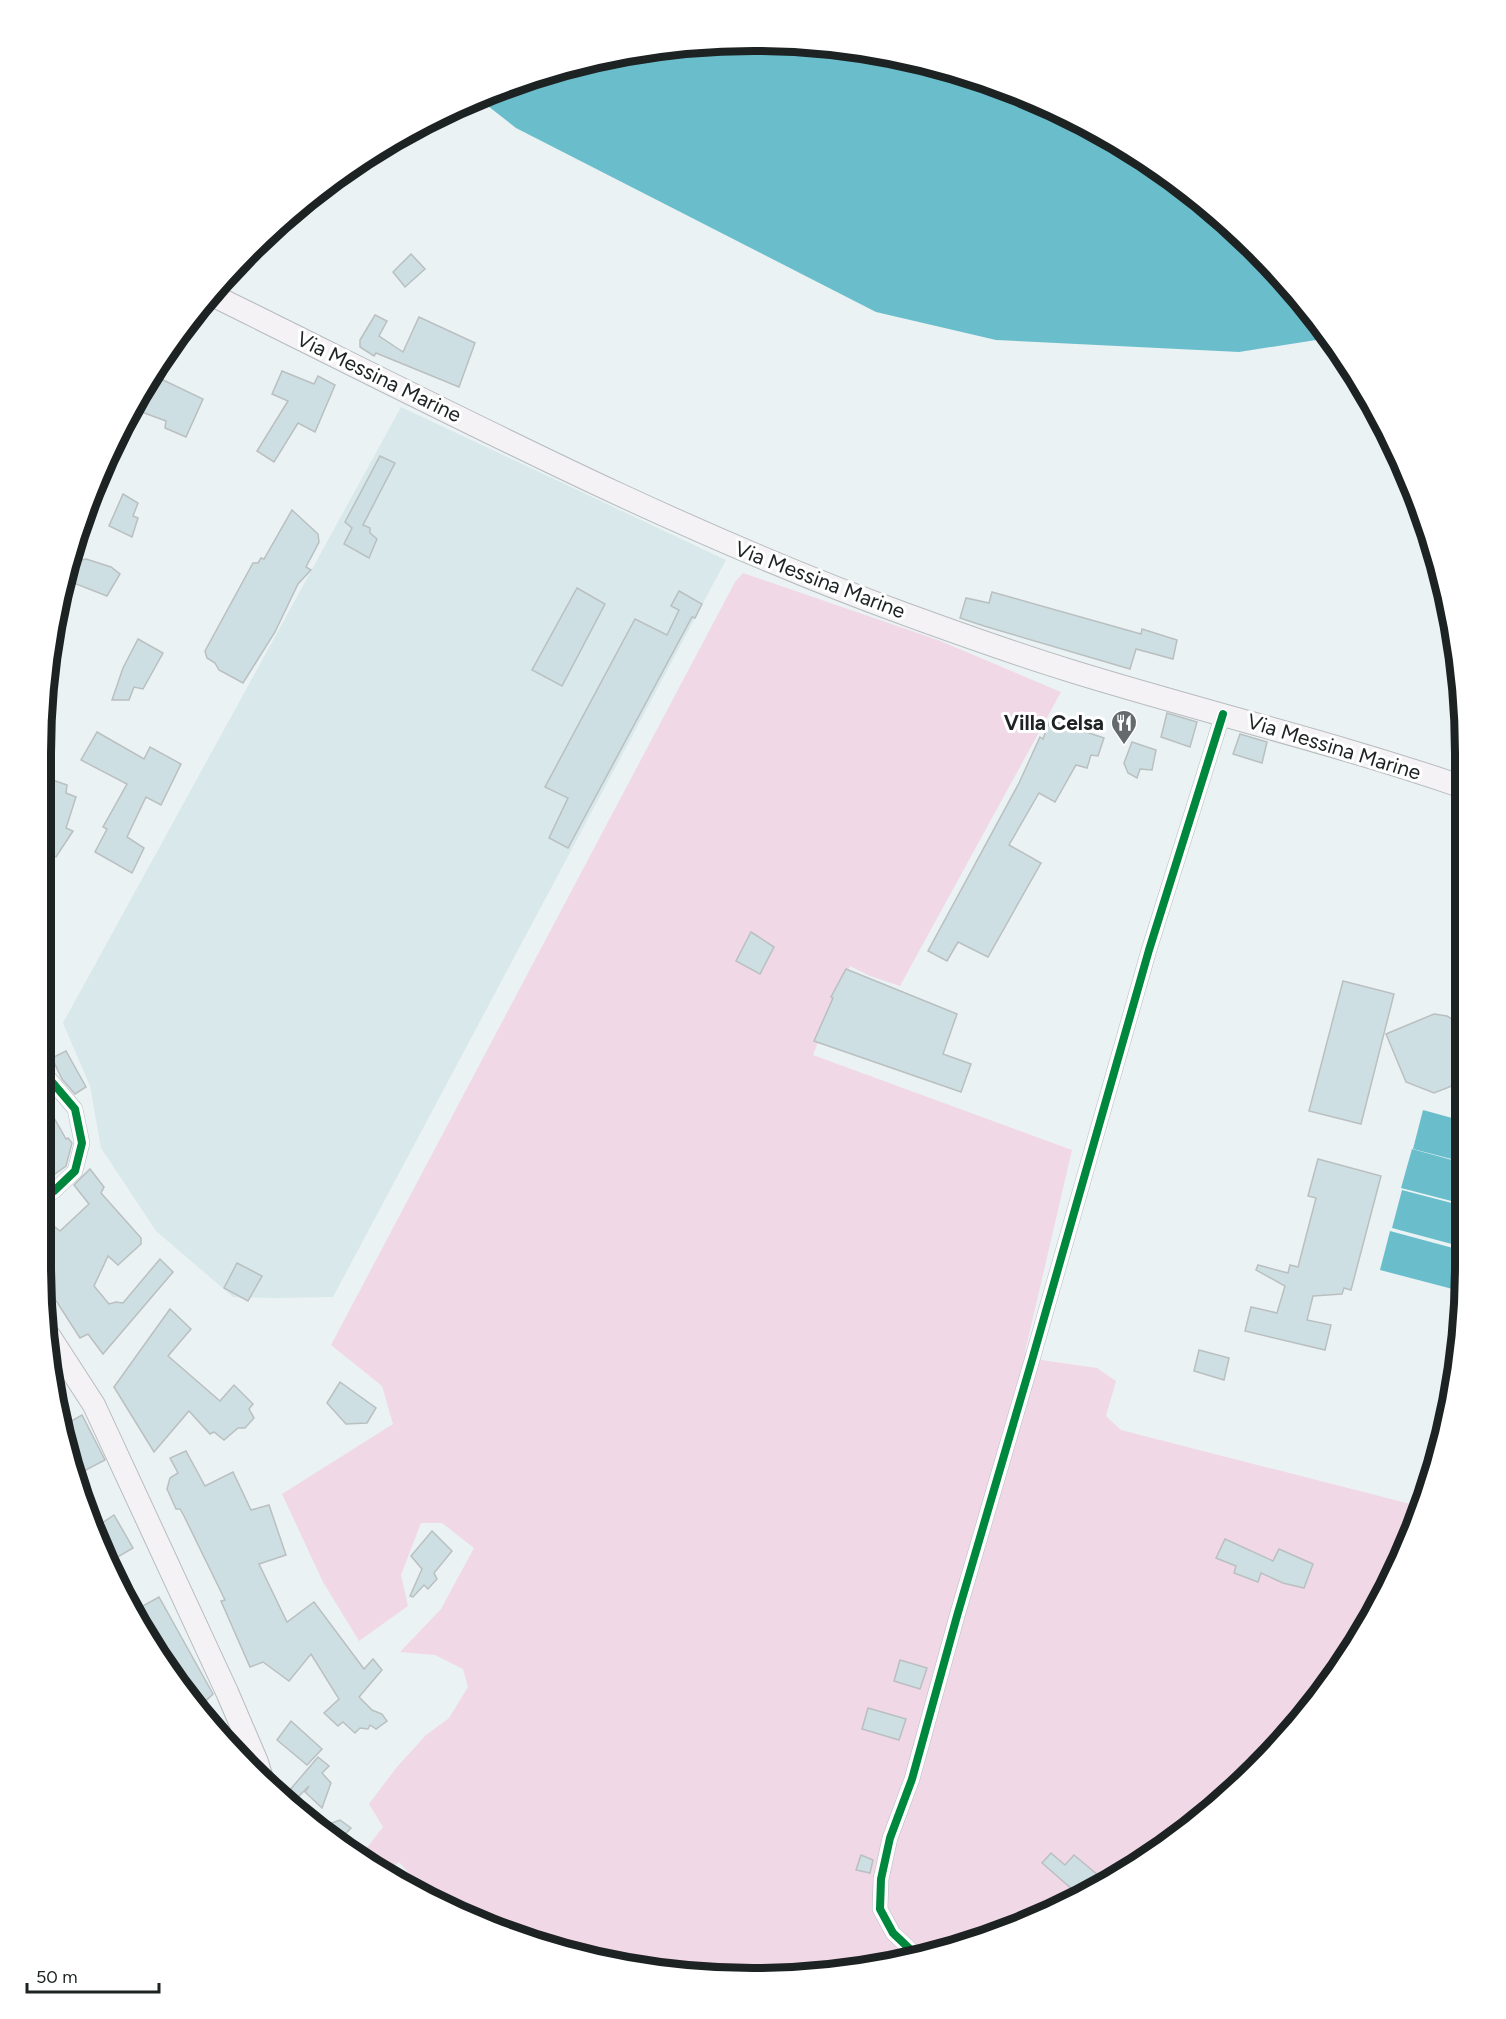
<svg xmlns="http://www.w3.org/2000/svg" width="1506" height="2019" viewBox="0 0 1506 2019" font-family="Figtree,sans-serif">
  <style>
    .built { fill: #d8e8eb }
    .green { fill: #f1d8e6 }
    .water { fill: #6abecb }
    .building { fill: #cddfe3; stroke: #babfc0; stroke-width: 1.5 }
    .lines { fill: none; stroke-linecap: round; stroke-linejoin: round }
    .street-casing { stroke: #b7bcbe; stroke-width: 16 }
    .secondary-casing { stroke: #b7bcbe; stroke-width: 24 }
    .street { stroke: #fcfdfd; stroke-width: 15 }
    .secondary { stroke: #f4f2f4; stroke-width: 22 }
    .cycleway-casing { stroke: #fff; stroke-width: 11 }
    .cycleway { stroke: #00873e; stroke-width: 8 }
    .labels { text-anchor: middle; stroke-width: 6; stroke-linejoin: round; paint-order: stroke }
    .street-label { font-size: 21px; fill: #1d2223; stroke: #fff }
    .poi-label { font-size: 21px; font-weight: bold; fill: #1d2223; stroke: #fff; text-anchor: end }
    .rim { fill: none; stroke: #1d2223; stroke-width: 8 }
  </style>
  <rect width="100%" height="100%" fill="#ebf2f4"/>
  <polygon class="built" points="401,407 726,560 333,1297 275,1298 233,1297 156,1231 101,1148 90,1086 63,1023"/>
  <polygon class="green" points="743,573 938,640 1061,692 900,986 870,976 850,966 838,993 813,1055 1072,1150 1025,1352 1041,1360 1097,1368 1116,1381 1106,1416 1121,1430 1422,1507 1370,1622 1288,1736 1186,1831 1109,1883 982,1941 800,1977 614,1965 438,1905 430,1900 429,1896 399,1862 388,1871 362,1854 383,1827 369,1804 396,1768 426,1735 449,1718 468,1687 463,1669 435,1655 400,1652 441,1609 474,1548 442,1523 421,1523 401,1575 408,1606 359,1641 323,1582 282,1494 393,1424 382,1386 331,1345 735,582"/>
  <g class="water">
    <polygon points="707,42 846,47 982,78 1110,136 1223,218 1318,320 1329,338 1239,352 996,340 876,312 516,128 479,99 569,65"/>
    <polygon points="1423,1110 1463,1121 1463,1162 1413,1149"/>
    <polygon points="1412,1149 1463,1163 1463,1204 1401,1188"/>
    <polygon points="1402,1190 1463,1206 1463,1247 1392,1228"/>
    <polygon points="1390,1231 1464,1251 1464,1292 1380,1270"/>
  </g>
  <g class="building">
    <polygon points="411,254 425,269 405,287 393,272"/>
    <polygon points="375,315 387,321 379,336 403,352 419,317 475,343 459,387 376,353 374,356 360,347 360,340"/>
    <polygon points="282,371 314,384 318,376 335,385 315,432 298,423 274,462 257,451 288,401 272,394"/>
    <polygon points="161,379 203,399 186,437 165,428 166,421 139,411 148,391 155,391"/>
    <polygon points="380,456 395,463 363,525 370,528 370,533 377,539 369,558 344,544 352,528 345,522"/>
    <polygon points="123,494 138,503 133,516 138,518 132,537 109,526"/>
    <polygon points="292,510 318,534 319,542 306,567 311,570 298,584 275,632 243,683 219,670 215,663 207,658 205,651 253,563 258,563 261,558 264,559"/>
    <polygon points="86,559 111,567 120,574 107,596 76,584 71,577 72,566 78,561"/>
    <polygon points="577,588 605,604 562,686 532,670"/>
    <polygon points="679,591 702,604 695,618 692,617 568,848 549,838 568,798 545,787 635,619 667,635 679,610 671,606"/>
    <polygon points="992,592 1141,634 1142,629 1177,640 1173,659 1136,649 1130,669 984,626 960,618 966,598 989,603"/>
    <polygon points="138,639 163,653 143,689 134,687 129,700 112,700 123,668"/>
    <polygon points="1167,713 1197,722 1190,747 1161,737"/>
    <polygon points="1050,720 1104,738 1098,756 1091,755 1087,768 1076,765 1055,802 1039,793 1009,845 1041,863 988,957 958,942 947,961 928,951 1019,783 1040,737 1043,739"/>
    <polygon points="97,732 144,759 150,747 181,764 161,805 146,797 127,837 144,848 132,873 95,852 107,829 103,827 127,784 81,760"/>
    <polygon points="1240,734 1267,742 1262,763 1233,754"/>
    <polygon points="1132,742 1156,750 1152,770 1140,769 1137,778 1128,773 1124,763"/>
    <polygon points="50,779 67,785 66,793 76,797 66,828 73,831 56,857 42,846 42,802"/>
    <polygon points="751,932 774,947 760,974 736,961"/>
    <polygon points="846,969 957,1014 943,1054 971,1064 961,1092 814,1041 833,998 831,997"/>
    <polygon points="1343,981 1394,994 1361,1124 1309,1111"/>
    <polygon points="1434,1014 1447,1016 1462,1025 1462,1082 1434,1093 1406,1082 1386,1034"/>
    <polygon points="66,1051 86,1087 75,1094 62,1079 52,1058"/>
    <polygon points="41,1095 66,1139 68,1138 72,1143 66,1166 41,1184"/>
    <polygon points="1318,1159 1381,1176 1351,1290 1344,1288 1342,1294 1313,1296 1307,1320 1331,1325 1325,1350 1245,1331 1251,1307 1277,1313 1285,1286 1256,1270 1258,1265 1288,1273 1290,1265 1298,1267 1316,1198 1308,1196"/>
    <polygon points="90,1169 104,1187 101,1193 141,1238 141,1244 118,1265 108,1256 94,1286 109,1304 116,1302 123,1303 160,1259 173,1272 103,1354 88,1334 80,1338 42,1279 40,1266 41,1216 60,1231 89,1204 74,1185"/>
    <polygon points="237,1263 262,1276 248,1301 224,1288"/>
    <polygon points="170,1309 191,1329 168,1356 220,1401 234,1385 253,1404 249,1409 254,1418 245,1428 238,1428 224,1440 214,1432 210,1434 189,1411 154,1452 114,1387"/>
    <polygon points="1199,1350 1229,1358 1224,1380 1194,1371"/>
    <polygon points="340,1382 376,1408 367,1423 346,1424 327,1403"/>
    <polygon points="82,1415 105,1460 84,1471 78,1460 70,1464 64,1442 68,1440 62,1426"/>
    <polygon points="186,1451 205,1486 233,1472 251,1510 269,1505 286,1555 259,1564 287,1622 314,1602 364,1669 373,1659 382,1670 359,1697 372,1710 382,1714 387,1721 376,1729 370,1725 368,1729 360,1728 355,1733 343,1722 338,1726 324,1713 339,1699 311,1654 289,1681 263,1662 250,1667 221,1601 225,1600 184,1516 180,1509 176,1509 167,1489 170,1478 178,1473 170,1458"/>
    <polygon points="114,1515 133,1548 111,1561 96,1527"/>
    <polygon points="432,1531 452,1551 434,1573 437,1579 428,1589 424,1585 413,1597 410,1596 422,1569 411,1556"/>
    <polygon points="1225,1539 1273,1561 1279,1549 1313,1564 1304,1588 1283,1583 1261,1573 1258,1582 1234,1573 1236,1566 1216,1558"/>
    <polygon points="159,1597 213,1694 197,1709 170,1674 174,1671 155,1639 149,1642 132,1612"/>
    <polygon points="900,1660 927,1668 920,1689 894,1681"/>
    <polygon points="868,1708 906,1719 899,1740 862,1729"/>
    <polygon points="291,1721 322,1749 307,1765 277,1740"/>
    <polygon points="318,1757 329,1766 322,1773 331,1783 322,1808 305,1792 309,1786 297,1798 289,1791"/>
    <polygon points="340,1820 351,1828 340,1839 321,1827"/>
    <polygon points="1051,1853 1065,1865 1074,1855 1099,1876 1080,1896 1042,1863"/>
    <polygon points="861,1855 873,1860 870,1873 856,1870"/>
  </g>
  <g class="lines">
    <defs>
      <g id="street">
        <polyline points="41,1200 54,1191 75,1171 82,1143 75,1109 41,1069"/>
        <polyline points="915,1954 893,1933 880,1909 881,1879 890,1838 912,1779 957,1616 1032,1360 1149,950 1223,714"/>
      </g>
      <g id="secondary">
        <path d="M212,295C440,407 666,527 905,614C960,634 1015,654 1071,671C1200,711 1332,742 1460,786"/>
        <polyline points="50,1337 94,1405 227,1692 257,1762 262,1779"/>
      </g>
    </defs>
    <use href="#street" class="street-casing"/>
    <use href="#secondary" class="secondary-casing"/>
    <use href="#street" class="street"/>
    <use href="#secondary" class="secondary"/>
    <defs>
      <g id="cycleway">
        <polyline points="41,1200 54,1191 75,1171 82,1143 75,1109 41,1069"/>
        <polyline points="915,1954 893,1933 880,1909 881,1879 890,1838 912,1779 957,1616 1032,1360 1149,950 1223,714"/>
      </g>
    </defs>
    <use href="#cycleway" class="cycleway-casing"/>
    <use href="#cycleway" class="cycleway"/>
  </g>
  <defs>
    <symbol id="restaurant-pin" viewBox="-11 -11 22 30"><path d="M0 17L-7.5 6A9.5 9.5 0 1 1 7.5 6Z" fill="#656b6c" stroke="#fff"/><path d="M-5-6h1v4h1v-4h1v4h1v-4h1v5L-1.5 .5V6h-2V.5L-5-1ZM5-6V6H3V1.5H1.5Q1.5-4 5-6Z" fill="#fff"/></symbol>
  </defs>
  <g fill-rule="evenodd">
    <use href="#restaurant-pin" x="1109" y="708" width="30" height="40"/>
  </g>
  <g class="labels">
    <g class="street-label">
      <text transform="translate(379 377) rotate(26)" y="7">Via Messina Marine</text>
      <text transform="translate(820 580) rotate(21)" y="7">Via Messina Marine</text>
      <text transform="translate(1334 747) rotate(17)" y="7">Via Messina Marine</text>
    </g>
    <g class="poi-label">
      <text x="1104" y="730">Villa Celsa</text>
    </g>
  </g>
  <path d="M0 0H1506V2019H0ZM753 51H753A702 702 0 0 1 1455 753V1266A702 702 0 0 1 753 1968H753A702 702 0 0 1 51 1266V753A702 702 0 0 1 753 51Z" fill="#fff" fill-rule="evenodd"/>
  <path class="rim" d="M753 51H753A702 702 0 0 1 1455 753V1266A702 702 0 0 1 753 1968H753A702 702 0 0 1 51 1266V753A702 702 0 0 1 753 51Z"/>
  <path d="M27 1983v9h132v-9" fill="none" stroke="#1d2223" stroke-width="3"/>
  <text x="36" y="1983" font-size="18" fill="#1d2223" stroke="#ffffff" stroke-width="4.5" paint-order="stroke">50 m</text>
</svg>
